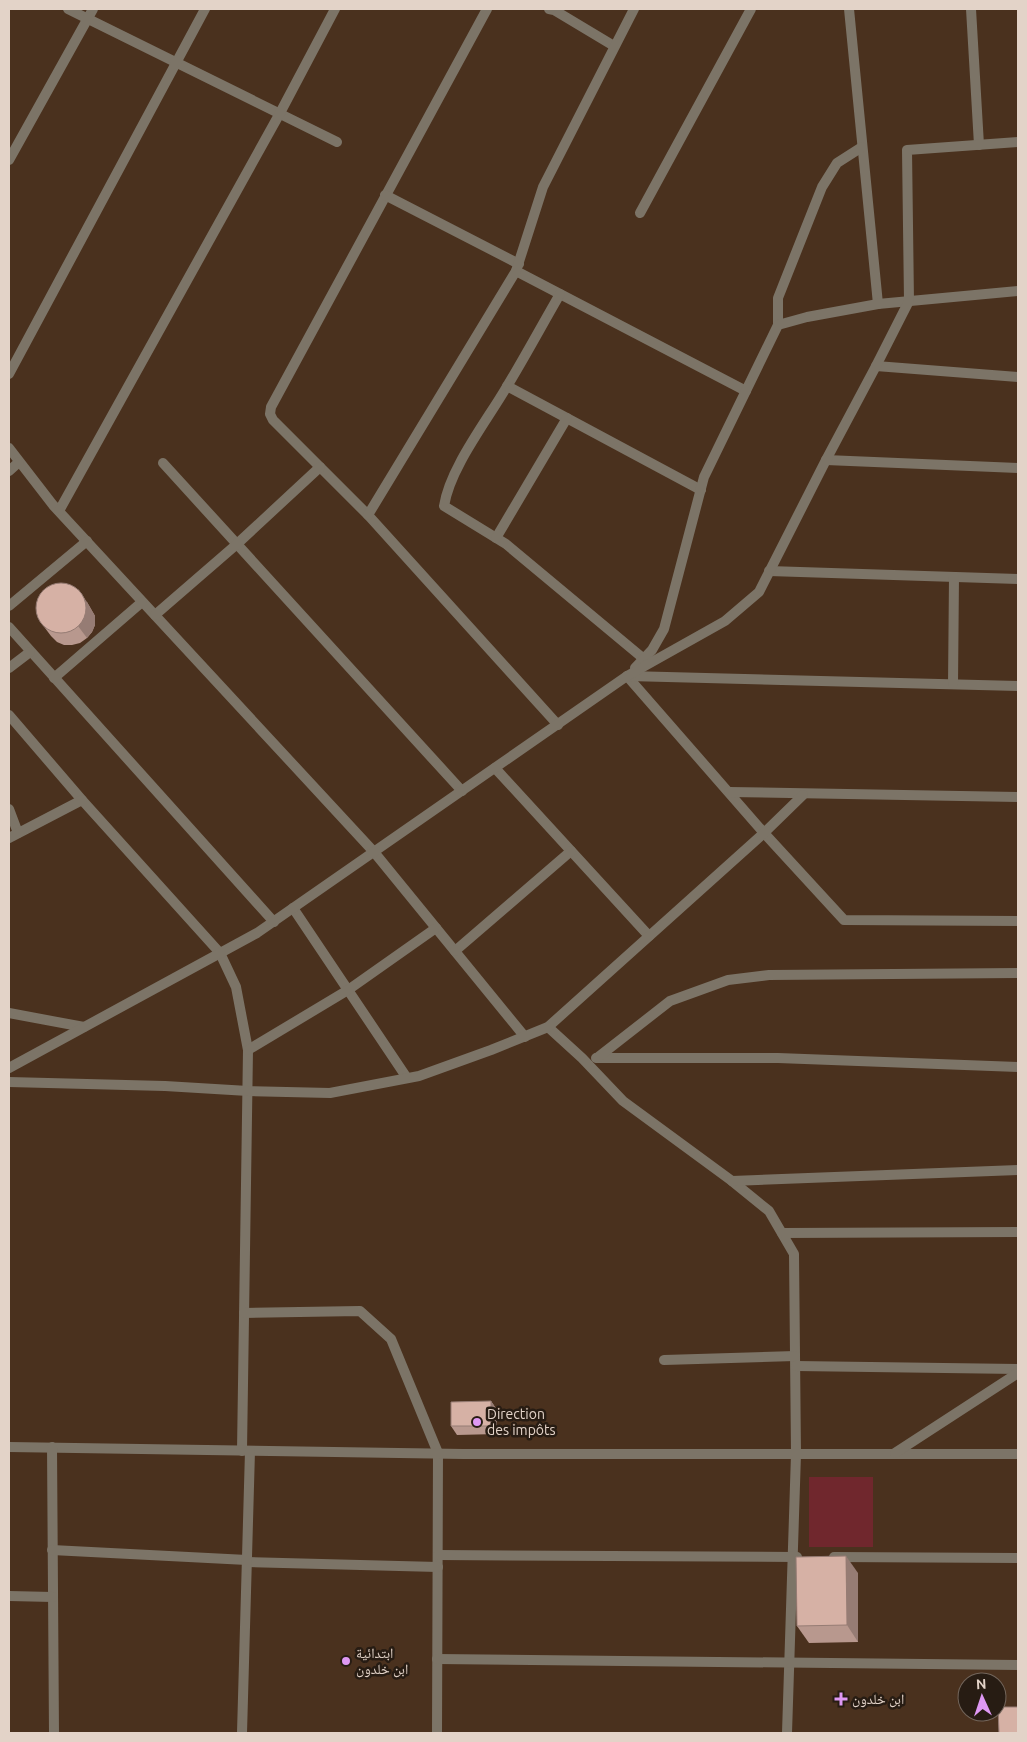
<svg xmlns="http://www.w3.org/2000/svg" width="1027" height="1742" viewBox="0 0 1027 1742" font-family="Ubuntu,'Noto Naskh Arabic',sans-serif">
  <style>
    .green { fill: #70272d }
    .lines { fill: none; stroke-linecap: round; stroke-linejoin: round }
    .minor { stroke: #7c7467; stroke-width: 10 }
    .wall { fill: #b8988e }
    .shaded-wall { fill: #967c74 }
    .building { fill: #d6b1a5; stroke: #967c74 }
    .poi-dot { fill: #de98f3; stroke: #271c13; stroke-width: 2 }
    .labels { text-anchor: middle; stroke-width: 5; stroke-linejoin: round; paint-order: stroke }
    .poi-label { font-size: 14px; fill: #e3d3c8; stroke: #271c13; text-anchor: start }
  </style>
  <rect width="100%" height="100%" fill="#4a311e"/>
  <rect class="green" x="809" y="1477" width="64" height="70"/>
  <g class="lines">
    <g class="minor">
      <polyline points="68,9 337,142"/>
      <polyline points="487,9 271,407 270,414 273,420 368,515 558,725"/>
      <polyline points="549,9 554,10 614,46"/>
      <polyline points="849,9 878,304"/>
      <polyline points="971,9 979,145"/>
      <polyline points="9,160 93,9"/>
      <polyline points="385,195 519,264"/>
      <polyline points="640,213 751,9"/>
      <polyline points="516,271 746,391"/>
      <path d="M560,294C542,325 525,357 506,388C486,422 450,468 444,506L506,544L644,659"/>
      <polyline points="778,325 778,298 822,187 837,163 862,147"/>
      <polyline points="876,366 1018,377"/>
      <polyline points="9,374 205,9"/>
      <polyline points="507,386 701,490"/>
      <polyline points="9,448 53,505 374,852 525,1037"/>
      <polyline points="826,460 1018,468"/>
      <polyline points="163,463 462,791"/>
      <polyline points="9,471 19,462"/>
      <polyline points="59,511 280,113 335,9"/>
      <polyline points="368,515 516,271 543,187 634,9"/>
      <polyline points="496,538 567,418"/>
      <polyline points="769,571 1018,579"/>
      <polyline points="9,606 87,541"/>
      <polyline points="155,615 237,544 320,467"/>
      <polyline points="9,627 274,922"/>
      <polyline points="9,668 30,652"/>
      <polyline points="635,668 652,650 664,629 704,477 778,325 807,317 878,304 1018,291"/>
      <polyline points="627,676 764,833 844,920 1018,921"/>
      <polyline points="628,676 1018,686"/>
      <polyline points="54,678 142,602"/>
      <polyline points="953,684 954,577"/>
      <polyline points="9,715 82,800 220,953 236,987 248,1050 242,1451"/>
      <polyline points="495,768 649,936"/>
      <polyline points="729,792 1018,797"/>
      <polyline points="9,809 18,833"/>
      <polyline points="9,838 82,800"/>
      <polyline points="293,908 407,1078"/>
      <polyline points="455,951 571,851"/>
      <polyline points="9,1013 84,1027"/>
      <polyline points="548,1027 582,1058 623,1101 732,1181 769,1211 794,1254 796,1454 787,1733"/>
      <polyline points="248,1050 348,990 436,928"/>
      <polyline points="596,1058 778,1058 1018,1067"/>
      <polyline points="597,1058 670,1001 728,980 769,975 1018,973"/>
      <polyline points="9,1068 257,933 627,676 725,621 759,592 826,460 876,366 909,301 907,150 1018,142"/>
      <polyline points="9,1082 165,1086 248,1091 330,1093 419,1076 491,1050 548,1027 764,833 803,795"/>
      <polyline points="732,1181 1018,1170"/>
      <polyline points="782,1233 1018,1232"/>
      <polyline points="244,1313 360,1311 391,1339 438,1453 437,1733"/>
      <polyline points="664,1360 795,1356"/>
      <polyline points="796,1366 1018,1369"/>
      <polyline points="9,1447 463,1454 1018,1454"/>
      <polyline points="52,1447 54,1733"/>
      <polyline points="895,1453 1018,1373"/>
      <polyline points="52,1550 247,1560"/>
      <polyline points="438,1555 797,1557"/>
      <polyline points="834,1557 1018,1558"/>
      <polyline points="247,1562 438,1567"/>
      <polyline points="9,1596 53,1597"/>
      <polyline points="437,1659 1018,1665"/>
      <polyline points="242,1733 250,1451"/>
    </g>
  </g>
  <g class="wall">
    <polygon points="87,602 95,616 95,625 92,632 87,638 80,643 72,645 64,645 57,642 51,636 42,624"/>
    <polygon points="491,1401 497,1410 497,1434 457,1435 451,1426"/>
    <polygon points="858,1573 858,1642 809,1643 797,1626"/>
  </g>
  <g class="shaded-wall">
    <polygon points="78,589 87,602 95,616 95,625 92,632 87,638 78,626"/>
    <polygon points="491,1401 497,1410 497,1434 491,1426"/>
    <polygon points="846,1556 858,1573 858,1642 847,1625"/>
  </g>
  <g class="building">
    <circle cx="61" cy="608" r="25"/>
    <polygon points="491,1401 491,1426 451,1426 451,1402"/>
    <polygon points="846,1556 847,1625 797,1626 796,1557"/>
    <polygon points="998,1707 1018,1707 1018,1733 999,1733"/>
  </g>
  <g class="poi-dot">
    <circle cx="477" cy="1422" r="5"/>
    <circle cx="346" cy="1661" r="5"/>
    <path d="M838.5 1691.5h5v5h5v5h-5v5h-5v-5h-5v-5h5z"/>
  </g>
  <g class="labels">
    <g class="poi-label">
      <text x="487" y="1419">Direction<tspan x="487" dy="16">des impôts</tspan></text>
      <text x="356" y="1658">ابتدائية<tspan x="356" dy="16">ابن خلدون</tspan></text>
      <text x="852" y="1704">ابن خلدون</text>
    </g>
  </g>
  <rect width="1027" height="1742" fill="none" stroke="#e3d3c8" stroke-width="20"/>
  <g transform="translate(982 1697) rotate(357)"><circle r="24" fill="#271c13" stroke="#72655b"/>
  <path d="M0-4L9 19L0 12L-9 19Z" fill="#de98f3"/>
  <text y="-8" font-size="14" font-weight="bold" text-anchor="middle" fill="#e3d3c8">N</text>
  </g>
</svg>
